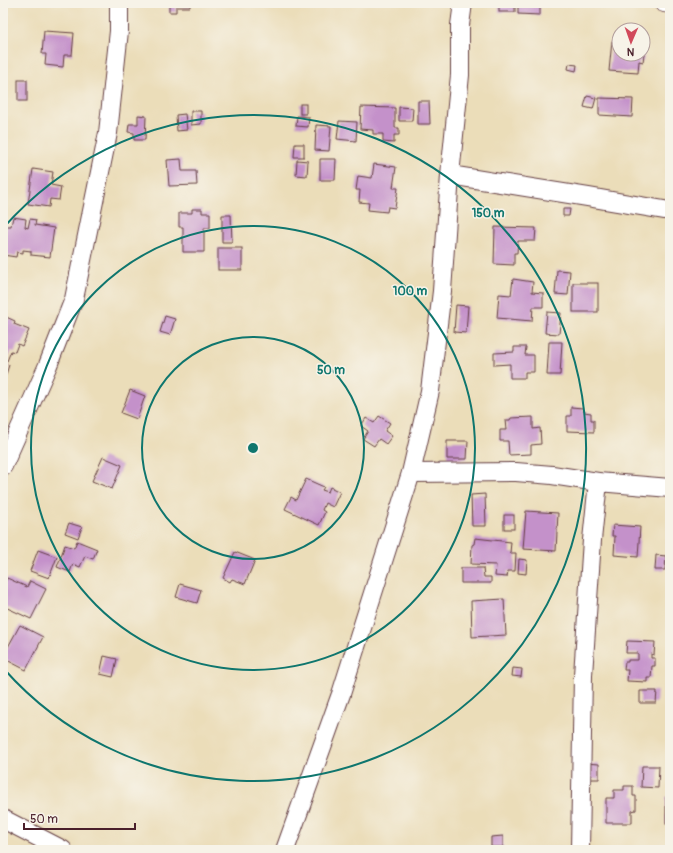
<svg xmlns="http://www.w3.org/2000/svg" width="673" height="853" viewBox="0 0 673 853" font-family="Pangolin,sans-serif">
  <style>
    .building { fill: #c491ca }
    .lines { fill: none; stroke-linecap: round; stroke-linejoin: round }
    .minor-casing { stroke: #623c40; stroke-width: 20 }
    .minor { stroke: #fff; stroke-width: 18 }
    .ring { fill: none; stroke: #0f766e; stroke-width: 2 }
    .centre { fill: #0f766e; stroke: #f7f3e8; stroke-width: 2 }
    .ring-label { font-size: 12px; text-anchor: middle; font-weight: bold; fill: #0f766e; stroke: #f7f3e8; stroke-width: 3; stroke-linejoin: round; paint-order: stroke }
  </style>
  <rect width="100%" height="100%" fill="#f7f3e8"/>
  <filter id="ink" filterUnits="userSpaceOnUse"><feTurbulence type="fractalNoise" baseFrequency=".025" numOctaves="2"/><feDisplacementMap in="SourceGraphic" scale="8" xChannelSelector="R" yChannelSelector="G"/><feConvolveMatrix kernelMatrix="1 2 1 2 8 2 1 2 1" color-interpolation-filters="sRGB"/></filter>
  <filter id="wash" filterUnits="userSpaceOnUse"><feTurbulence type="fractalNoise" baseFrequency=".012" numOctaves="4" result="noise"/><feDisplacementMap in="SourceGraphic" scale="16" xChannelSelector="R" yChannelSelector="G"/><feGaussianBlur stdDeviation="0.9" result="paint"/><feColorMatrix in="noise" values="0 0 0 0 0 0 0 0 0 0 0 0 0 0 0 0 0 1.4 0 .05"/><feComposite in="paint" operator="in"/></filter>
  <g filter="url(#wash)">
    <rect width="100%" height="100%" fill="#ebddb9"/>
    <g id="blocks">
      <g class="building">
        <polygon points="169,3 190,3 190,7 176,7 176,12 169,12"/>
        <rect x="499" y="3" width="16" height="9"/>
        <polygon points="518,3 540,3 540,15 518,14"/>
        <polygon points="44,31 74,33 72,55 64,55 63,67 45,65 46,54 42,54"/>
        <polygon points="612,41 619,41 619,54 644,54 643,62 639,61 638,73 609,71"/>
        <polygon points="569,64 577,65 576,71 568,69"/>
        <rect x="18" y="80" width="9" height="21"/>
        <polygon points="587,96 596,98 593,109 584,107"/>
        <polygon points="599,98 633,99 632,117 599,115"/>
        <polygon points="418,101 429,101 430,124 418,124"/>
        <rect x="300" y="104" width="6" height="10"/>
        <polygon points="361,107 395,108 395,128 399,128 399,135 394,135 394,143 383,142 383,134 373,134 373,130 360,129"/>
        <polygon points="399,107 413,108 412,121 399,121"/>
        <polygon points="191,111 201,111 201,124 191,125"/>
        <polygon points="185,114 187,130 177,131 176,115"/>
        <polygon points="138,115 146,116 145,140 134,140 134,133 128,132 129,124 138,124"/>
        <polygon points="297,116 309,117 308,127 296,126"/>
        <polygon points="339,121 357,122 356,141 337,139"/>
        <polygon points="316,125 331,126 329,151 315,150"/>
        <polygon points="295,144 304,144 304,157 294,157"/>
        <polygon points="181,159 182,171 196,171 197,185 169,186 167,160"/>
        <polygon points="320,159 336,159 335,180 320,180"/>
        <polygon points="297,160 308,161 307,176 296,175"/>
        <polygon points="374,164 396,167 393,188 398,188 395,208 388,207 387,212 368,210 369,203 359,202 360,190 356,190 358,176 372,178"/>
        <polygon points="33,169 53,172 51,185 61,187 59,200 50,199 49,207 28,204"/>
        <polygon points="192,209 202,209 202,213 210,213 210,228 204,228 204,252 183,252 183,227 179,227 179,213 192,213"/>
        <polygon points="563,209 570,209 569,216 563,216"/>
        <polygon points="222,215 231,215 232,242 222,242"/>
        <polygon points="13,217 26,219 25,227 28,228 30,219 36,220 35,225 54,228 50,257 31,255 31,251 23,250 23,253 17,252 16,257 3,255 3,248 6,226 11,226"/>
        <polygon points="495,227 536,228 535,241 518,241 517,253 514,253 514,265 494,264"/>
        <rect x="218" y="248" width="24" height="22"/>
        <polygon points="557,270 570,271 568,295 555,294"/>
        <polygon points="513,279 533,282 532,292 543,293 543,307 533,307 532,321 497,318 499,294 511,295"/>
        <rect x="573" y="283" width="25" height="29"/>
        <polygon points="456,305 468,306 466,333 454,332"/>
        <polygon points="547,312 561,313 559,334 545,333"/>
        <polygon points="4,316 15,321 14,324 29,330 22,346 18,344 15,352 11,351 7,361 3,359 3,319"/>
        <polygon points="165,316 175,319 170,335 160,332"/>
        <polygon points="549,342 562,342 560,375 547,375"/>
        <polygon points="514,347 526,347 525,355 534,355 534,372 525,372 525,378 510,378 510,364 494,365 494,353 514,352"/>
        <polygon points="3,363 9,365 3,384"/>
        <polygon points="130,390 145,396 137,419 121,413"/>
        <polygon points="571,407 583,408 584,412 591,413 591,420 594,420 594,432 567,431 567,416 571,416"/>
        <polygon points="379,416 390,423 385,431 392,436 386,444 379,439 374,446 363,439 368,431 361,426 366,418 374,423"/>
        <polygon points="533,417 533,429 540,428 541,444 531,445 531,454 509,455 508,441 500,441 500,430 507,430 506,420 510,420 511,418"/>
        <polygon points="447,441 468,441 467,459 447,459"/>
        <polygon points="103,457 122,465 112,489 92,481"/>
        <polygon points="306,479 324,487 322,490 328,492 330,487 340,492 333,507 325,503 322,510 325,512 319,525 285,509 291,497 296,500"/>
        <polygon points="485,494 486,526 472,526 471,495"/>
        <polygon points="526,511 558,513 556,551 523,549"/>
        <rect x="504" y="515" width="10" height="14"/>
        <polygon points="69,523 82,527 78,538 65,533"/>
        <polygon points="613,525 640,527 638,557 614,555 615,536 612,536"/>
        <polygon points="475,538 511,542 510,553 516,553 515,571 508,571 507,577 495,576 496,565 471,564 472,545 474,544"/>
        <polygon points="77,541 97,549 93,559 85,556 80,567 73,564 70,572 57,567 65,545 74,548"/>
        <polygon points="38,550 57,557 49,578 30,571"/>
        <polygon points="235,552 255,560 245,584 232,579 230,582 223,578"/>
        <polygon points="656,555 666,556 665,570 655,570"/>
        <polygon points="519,559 527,560 526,574 518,573"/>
        <polygon points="461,568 483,568 484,577 491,577 491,583 461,583"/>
        <polygon points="7,578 27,587 30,581 46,589 31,619 3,606 3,587"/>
        <polygon points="180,584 201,590 197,603 176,597"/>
        <polygon points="504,599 506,635 472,637 471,601"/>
        <polygon points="20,625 43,637 26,670 3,658 3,656"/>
        <polygon points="627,641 655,642 654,655 651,654 651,658 655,658 655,666 652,666 651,678 647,678 647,682 627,681 628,670 624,670 625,662 628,662 628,660 638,660 638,653 626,653"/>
        <polygon points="104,656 117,659 113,677 100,674"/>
        <polygon points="513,668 522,669 521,677 512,676"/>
        <polygon points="640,691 657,691 656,703 640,703"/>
        <polygon points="584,763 599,764 599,779 584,779"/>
        <polygon points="642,766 659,766 658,788 641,787"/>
        <polygon points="624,786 633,786 633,796 636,796 636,810 632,811 632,823 606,823 606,798 614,798 614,790 624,790"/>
        <rect x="666" y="797" width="4" height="27"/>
        <polygon points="503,836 503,847 491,847 491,837"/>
      </g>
    </g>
  </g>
  <g filter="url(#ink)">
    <use href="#blocks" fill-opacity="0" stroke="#623c40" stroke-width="1"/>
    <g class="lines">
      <defs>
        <g id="minor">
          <polyline points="664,3 670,4"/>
          <polyline points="450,175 588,197 670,211"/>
          <polyline points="3,466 48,365 74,299 108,133 119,31 119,3"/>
          <polyline points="411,473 516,472 552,475 598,482 670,488"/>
          <polyline points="3,819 63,850"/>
          <polyline points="285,850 341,694 411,473 430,391 442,291 450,175 460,75 460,25 463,3"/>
          <polyline points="580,850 583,675 592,540 598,482"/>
        </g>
      </defs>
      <use href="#minor" class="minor-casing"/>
      <use href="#minor" class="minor"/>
    </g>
  </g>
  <g class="ring">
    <circle cx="253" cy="448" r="111"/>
    <circle cx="253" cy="448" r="222"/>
    <path d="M4 227A333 333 0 1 1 4 669"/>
  </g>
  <circle cx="253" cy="448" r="6" class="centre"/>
  <g class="ring-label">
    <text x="488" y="217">150 m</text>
    <text x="410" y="295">100 m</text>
    <text x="331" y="374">50 m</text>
  </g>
  <rect width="673" height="853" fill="none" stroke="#f7f3e8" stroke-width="16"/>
  <g transform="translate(631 42) rotate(182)"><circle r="19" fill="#f7f3e8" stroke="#b29e9c"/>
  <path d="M0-3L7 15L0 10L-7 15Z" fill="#d1495b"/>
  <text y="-6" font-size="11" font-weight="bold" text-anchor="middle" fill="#4a1f2b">N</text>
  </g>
  <path d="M24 823v6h111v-6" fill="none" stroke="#4a1f2b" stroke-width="2"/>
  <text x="30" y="823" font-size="12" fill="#4a1f2b" stroke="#f7f3e8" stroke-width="3" paint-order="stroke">50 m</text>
</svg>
